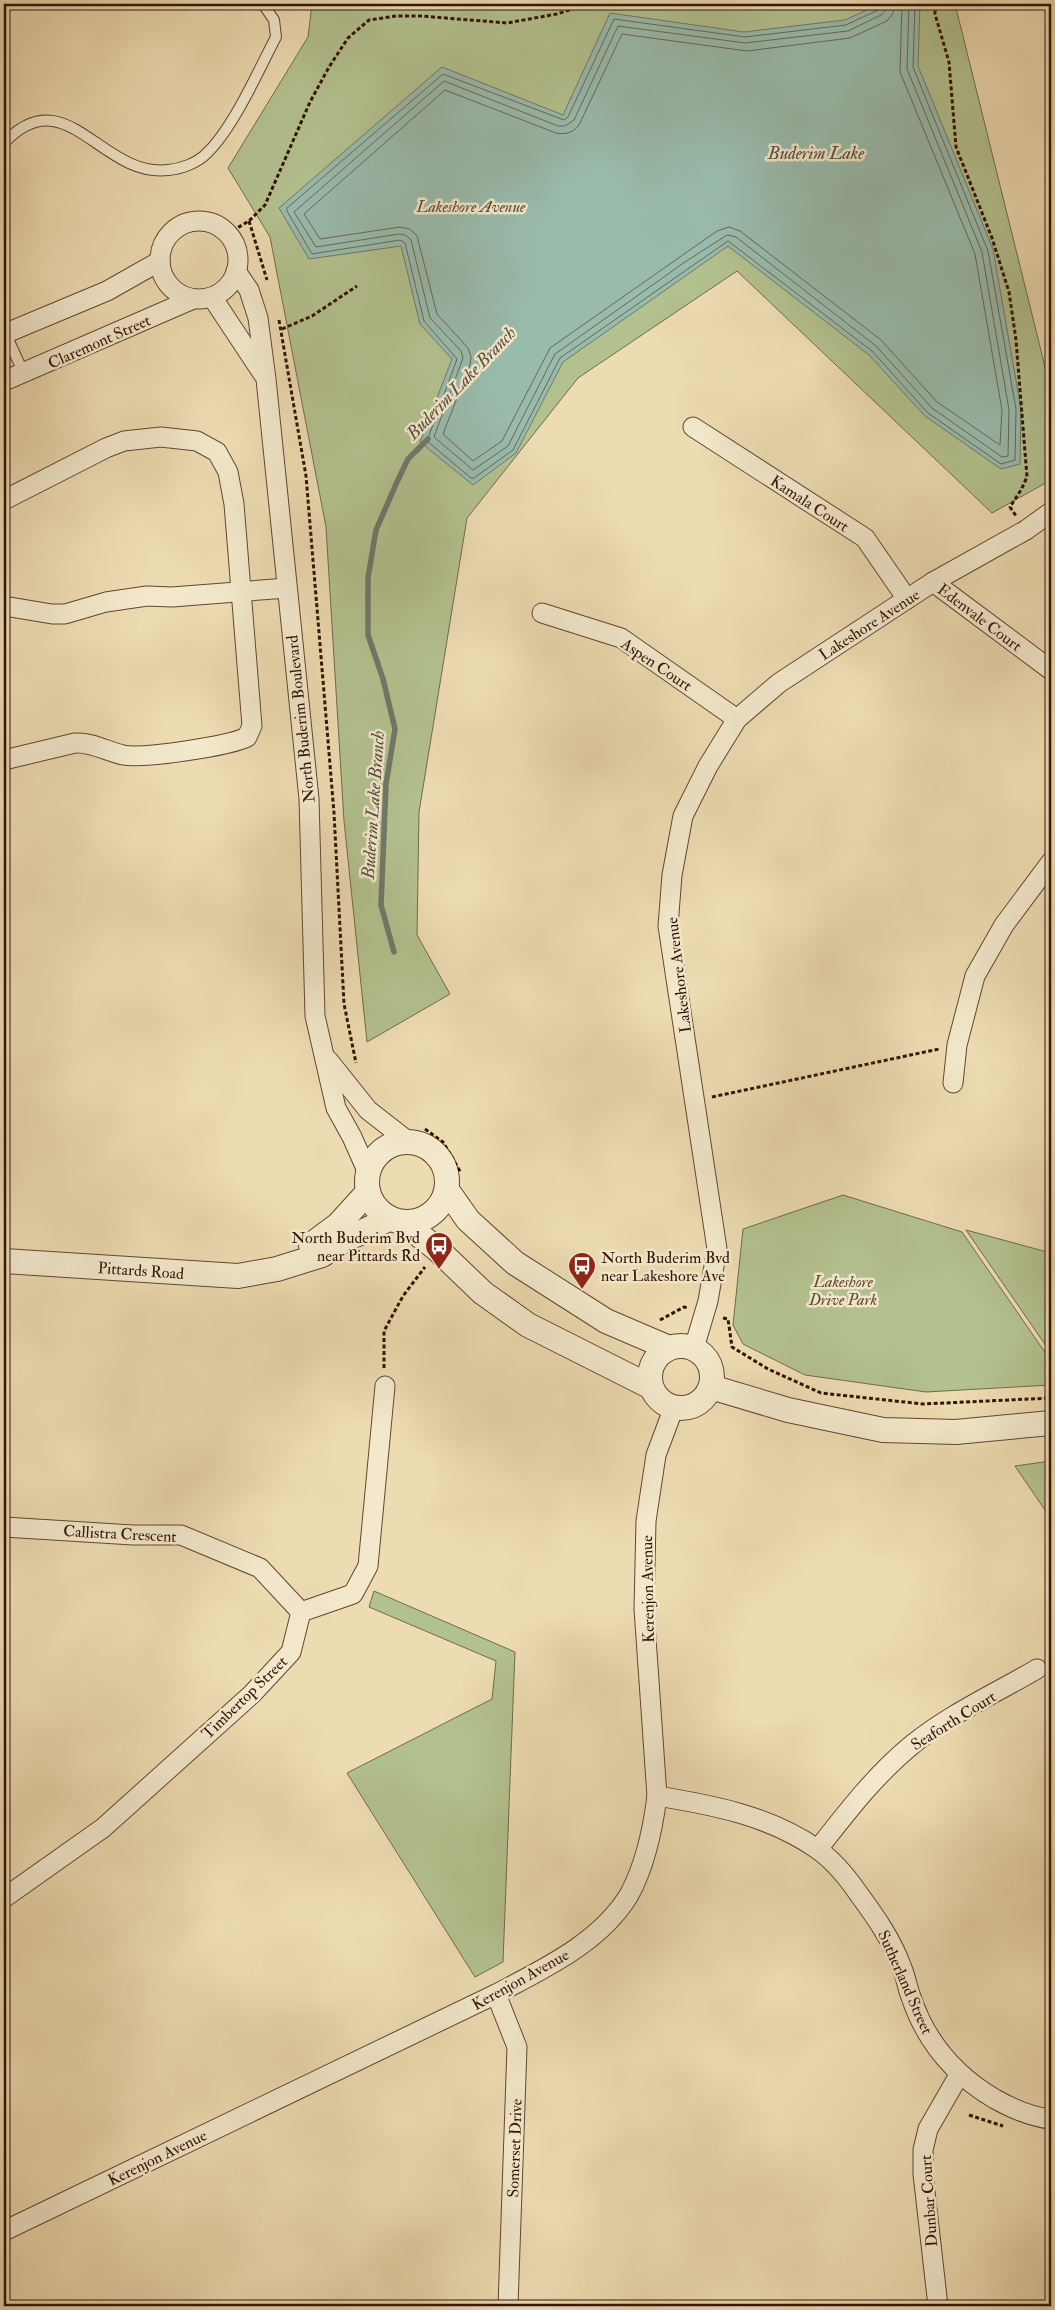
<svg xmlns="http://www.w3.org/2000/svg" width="1055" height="2310" viewBox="0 0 1055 2310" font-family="'IM FELL Double Pica',serif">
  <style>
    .green { fill: #b3c18f; stroke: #726a4a }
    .water { fill: #99bbac; stroke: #70786a }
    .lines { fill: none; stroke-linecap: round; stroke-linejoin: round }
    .shore { stroke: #666859; stroke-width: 1 }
    .stream { stroke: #70786a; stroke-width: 5.5 }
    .service-casing { stroke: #614631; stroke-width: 12 }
    .minor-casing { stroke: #614631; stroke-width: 21 }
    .tertiary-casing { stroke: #614631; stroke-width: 26 }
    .path { stroke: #321406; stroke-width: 3; stroke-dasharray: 4 2.5; stroke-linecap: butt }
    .service { stroke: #f3e8cc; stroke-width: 10 }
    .minor { stroke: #f3e8cc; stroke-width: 19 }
    .tertiary { stroke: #f3e8cc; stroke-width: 24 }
    .labels { text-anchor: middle; stroke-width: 5; stroke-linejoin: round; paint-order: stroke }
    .park-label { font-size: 16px; font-style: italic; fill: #59482f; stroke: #f3e8cc }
    .street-label { font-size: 16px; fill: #321406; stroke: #f3e8cc }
    .poi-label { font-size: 16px; fill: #321406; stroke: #f3e8cc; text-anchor: end }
    .water-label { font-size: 18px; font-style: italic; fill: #564e40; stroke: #f3e8cc }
  </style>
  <rect width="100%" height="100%" fill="#eddbb1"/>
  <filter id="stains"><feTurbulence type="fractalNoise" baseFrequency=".004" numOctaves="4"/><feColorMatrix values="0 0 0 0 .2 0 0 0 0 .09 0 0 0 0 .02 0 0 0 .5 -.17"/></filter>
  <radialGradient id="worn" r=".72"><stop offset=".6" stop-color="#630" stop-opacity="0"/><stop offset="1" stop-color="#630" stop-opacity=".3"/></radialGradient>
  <g class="green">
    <polygon points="312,4 955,4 1051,391 1051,480 992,513 737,271 578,378 467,518 419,812 417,935 450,994 367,1042 344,821 326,527 270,237 228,168 308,37"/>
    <polygon points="843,1195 962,1232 1051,1361 1051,1385 926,1392 805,1375 743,1344 733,1325 743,1229"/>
    <polygon points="966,1230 1051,1253 1051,1353"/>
    <polygon points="1051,1461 1051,1519 1015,1466"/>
    <polygon points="374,1591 515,1652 503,1962 475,1977 347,1773 492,1699 496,1661 369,1607"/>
  </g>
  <polygon class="water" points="880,4 920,4 918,66 993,249 1021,409 1020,464 1001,469 925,416 869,355 728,246 563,362 516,453 473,485 420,442 452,359 420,324 401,246 309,259 279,208 442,67 563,115 610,13 744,32 845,20"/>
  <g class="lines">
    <g class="shore">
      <polyline points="881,4 878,10 846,25 745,37 614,19 568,117 564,120 443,74 287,208 287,211 312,254 400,240 405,243 424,321 457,359 427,441 471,478 474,478 513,450 560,358 728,241 872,351 928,413 1001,464 1015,460 1016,409 988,251 913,67 915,4"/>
      <polyline points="887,4 886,10 881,15 848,31 745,43 618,26 574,120 565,126 558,126 444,81 294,212 316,247 399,234 405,235 411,240 430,318 461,351 463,358 434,437 473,470 508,446 555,354 685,262 727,235 736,237 876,346 932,408 1002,457 1008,456 1009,410 982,252 907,69 909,4"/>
      <path d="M895,4L893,13L887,21L850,38L747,51L622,34L580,123C575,132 567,135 556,133L445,90L304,214L320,239L400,227L410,229L417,236L437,314L468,348L471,357L470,365L443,434L473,461L502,441L550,348L717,231L729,227L740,231L881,340L937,402L1000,445L1002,410L975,254L900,72L902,4"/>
    </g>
    <polyline class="stream" points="394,952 381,905 386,784 395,729 383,679 368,635 368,578 376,530 397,482 408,459 428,439"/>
    <defs>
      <g id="service">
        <path d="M4,143C66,77 101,178 168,170C181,169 197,163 206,154C233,129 258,71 276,37L274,20L263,4"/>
        <polyline points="4,330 24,374"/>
      </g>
      <g id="minor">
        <circle cx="199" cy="260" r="39"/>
        <polyline points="236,271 249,290 258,318 266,379 309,799 315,1016 336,1108 352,1137 368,1173"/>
        <polyline points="212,297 263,374"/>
        <polyline points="4,334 107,291 160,261"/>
        <polyline points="4,381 193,299"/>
        <polyline points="693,427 865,538 907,599"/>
        <path d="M4,500L106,448L124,441L161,437L197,441L217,452L228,472L234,504L252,726L247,737C229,746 143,759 123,755C106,751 92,742 75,743L4,760"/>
        <polyline points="933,582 1051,670"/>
        <polyline points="4,606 52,614 65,614 106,602 147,596 172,597 287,588"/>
        <polyline points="542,613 621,638 737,719"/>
        <polyline points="328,1060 368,1110 409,1142"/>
        <polyline points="953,1083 957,1045 975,976 1004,925 1051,862"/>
        <polyline points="694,1348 708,1301 717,1249 668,926 672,875 683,816 708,766 737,719 779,683 933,582 1026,530 1051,512"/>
        <polyline points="4,1527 133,1535 181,1535 260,1568 301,1612"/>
        <path d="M657,1796C713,1805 770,1816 817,1849C833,1860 847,1877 858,1893C875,1916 892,1940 902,1968C906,1977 907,1987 911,1997C926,2042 954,2075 995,2099C1013,2109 1031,2117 1051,2119"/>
        <path d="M818,1849C847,1812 876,1774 913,1744C950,1714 996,1693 1037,1669"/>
        <polyline points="4,1898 103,1828 252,1694 291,1652 301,1612 353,1594 368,1566 385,1386"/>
        <polyline points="496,1994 517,2047 508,2306"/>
        <path d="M4,2231L496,1994C543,1969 600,1943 629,1895C645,1866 653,1828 657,1796L644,1609L646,1521L656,1455L674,1407"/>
        <polyline points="938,2306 923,2174 923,2150 928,2129 959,2075"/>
      </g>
      <g id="tertiary">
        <circle cx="407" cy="1182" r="40"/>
        <polyline points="447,1190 468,1220 515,1263 606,1321 669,1348"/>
        <polyline points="404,1223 437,1249 483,1293 528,1325 651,1387"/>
        <polyline points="311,1245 338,1225 368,1192"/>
        <polyline points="4,1261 238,1276 277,1269 322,1255 347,1239 389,1219"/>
        <circle cx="681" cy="1377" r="31"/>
        <polyline points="711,1387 788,1410 883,1430 956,1432 1051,1423"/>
      </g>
    </defs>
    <use href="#service" class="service-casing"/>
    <use href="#minor" class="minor-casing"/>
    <use href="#tertiary" class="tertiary-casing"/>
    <g class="path">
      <polyline points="768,4 804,6 809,4"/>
      <polyline points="935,4 935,14 949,62 956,147 992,238 1009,292 1016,340 1027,477 1021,490 1010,507 1016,516"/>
      <polyline points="249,221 267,280"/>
      <polyline points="227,234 249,221 265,205 310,102 329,67 348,38 369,20 396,16 421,16 507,23 557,14 587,4"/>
      <polyline points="279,320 306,476 334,813 344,1004 356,1063"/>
      <polyline points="282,329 312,316 357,286"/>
      <polyline points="712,1097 939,1049"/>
      <polyline points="425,1129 443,1142 461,1173"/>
      <polyline points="723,1318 728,1319 732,1347 768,1369 821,1393 923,1404 1051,1398"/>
      <polyline points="660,1320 684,1307 688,1308"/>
      <polyline points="384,1368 384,1331 403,1296 425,1267"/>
      <polyline points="969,2115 1003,2126"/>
    </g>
    <use href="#service" class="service"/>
    <use href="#minor" class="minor"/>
    <use href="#tertiary" class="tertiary"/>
  </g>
  <defs>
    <symbol id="bus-pin" viewBox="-11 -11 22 30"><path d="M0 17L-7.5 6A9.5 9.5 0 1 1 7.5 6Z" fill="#8f2418" stroke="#f3e8cc"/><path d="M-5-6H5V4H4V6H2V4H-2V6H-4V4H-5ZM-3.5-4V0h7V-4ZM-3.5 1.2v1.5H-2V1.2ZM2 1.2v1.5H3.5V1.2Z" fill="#fff"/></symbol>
  </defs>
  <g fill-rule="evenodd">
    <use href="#bus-pin" x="423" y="1230" width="32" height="43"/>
    <use href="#bus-pin" x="566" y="1250" width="32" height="43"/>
  </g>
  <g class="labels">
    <g class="park-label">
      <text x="471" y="212">Lakeshore Avenue</text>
      <text x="843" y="1287">Lakeshore<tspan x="843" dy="18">Drive Park</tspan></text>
    </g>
    <g class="street-label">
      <text transform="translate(99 341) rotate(-24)" y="6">Claremont Street</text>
      <text transform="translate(810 503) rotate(33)" y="6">Kamala Court</text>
      <text transform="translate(980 617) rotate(37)" y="6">Edenvale Court</text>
      <text transform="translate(869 624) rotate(-33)" y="6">Lakeshore Avenue</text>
      <text transform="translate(657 664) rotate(34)" y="6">Aspen Court</text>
      <text transform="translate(300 719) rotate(-96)" y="6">North Buderim Boulevard</text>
      <text transform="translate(678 975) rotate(-97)" y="6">Lakeshore Avenue</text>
      <text transform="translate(141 1270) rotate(4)" y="6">Pittards Road</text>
      <text transform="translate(120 1533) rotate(3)" y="6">Callistra Crescent</text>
      <text transform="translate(647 1589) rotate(-91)" y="6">Kerenjon Avenue</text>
      <text transform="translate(244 1697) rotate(-44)" y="6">Timbertop Street</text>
      <text transform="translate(953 1720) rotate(-32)" y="6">Seaforth Court</text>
      <text transform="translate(520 1979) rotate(-29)" y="6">Kerenjon Avenue</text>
      <text transform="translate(906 1982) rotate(66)" y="6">Sutherland Street</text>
      <text transform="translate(514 2148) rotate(-88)" y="6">Somerset Drive</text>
      <text transform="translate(157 2157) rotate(-26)" y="6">Kerenjon Avenue</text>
      <text transform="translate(928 2201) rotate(-94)" y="6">Dunbar Court</text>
    </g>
    <g class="poi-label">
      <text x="420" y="1243">North Buderim Bvd<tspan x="420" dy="18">near Pittards Rd</tspan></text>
      <text x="601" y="1263" text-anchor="start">North Buderim Bvd<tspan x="601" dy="18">near Lakeshore Ave</tspan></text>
    </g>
    <g class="water-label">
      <text x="816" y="159">Buderim Lake</text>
      <text transform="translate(461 383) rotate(-46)" y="6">Buderim Lake Branch</text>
      <text transform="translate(373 805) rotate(-86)" y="6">Buderim Lake Branch</text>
    </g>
  </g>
  <rect width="1055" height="2310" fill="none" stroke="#eddbb1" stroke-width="20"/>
  <rect x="5" y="5" width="1045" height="2300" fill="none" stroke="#321406" stroke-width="2.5"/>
  <rect x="10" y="10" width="1035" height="2290" fill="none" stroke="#321406"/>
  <rect width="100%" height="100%" filter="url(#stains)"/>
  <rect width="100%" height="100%" fill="url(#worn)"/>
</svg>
